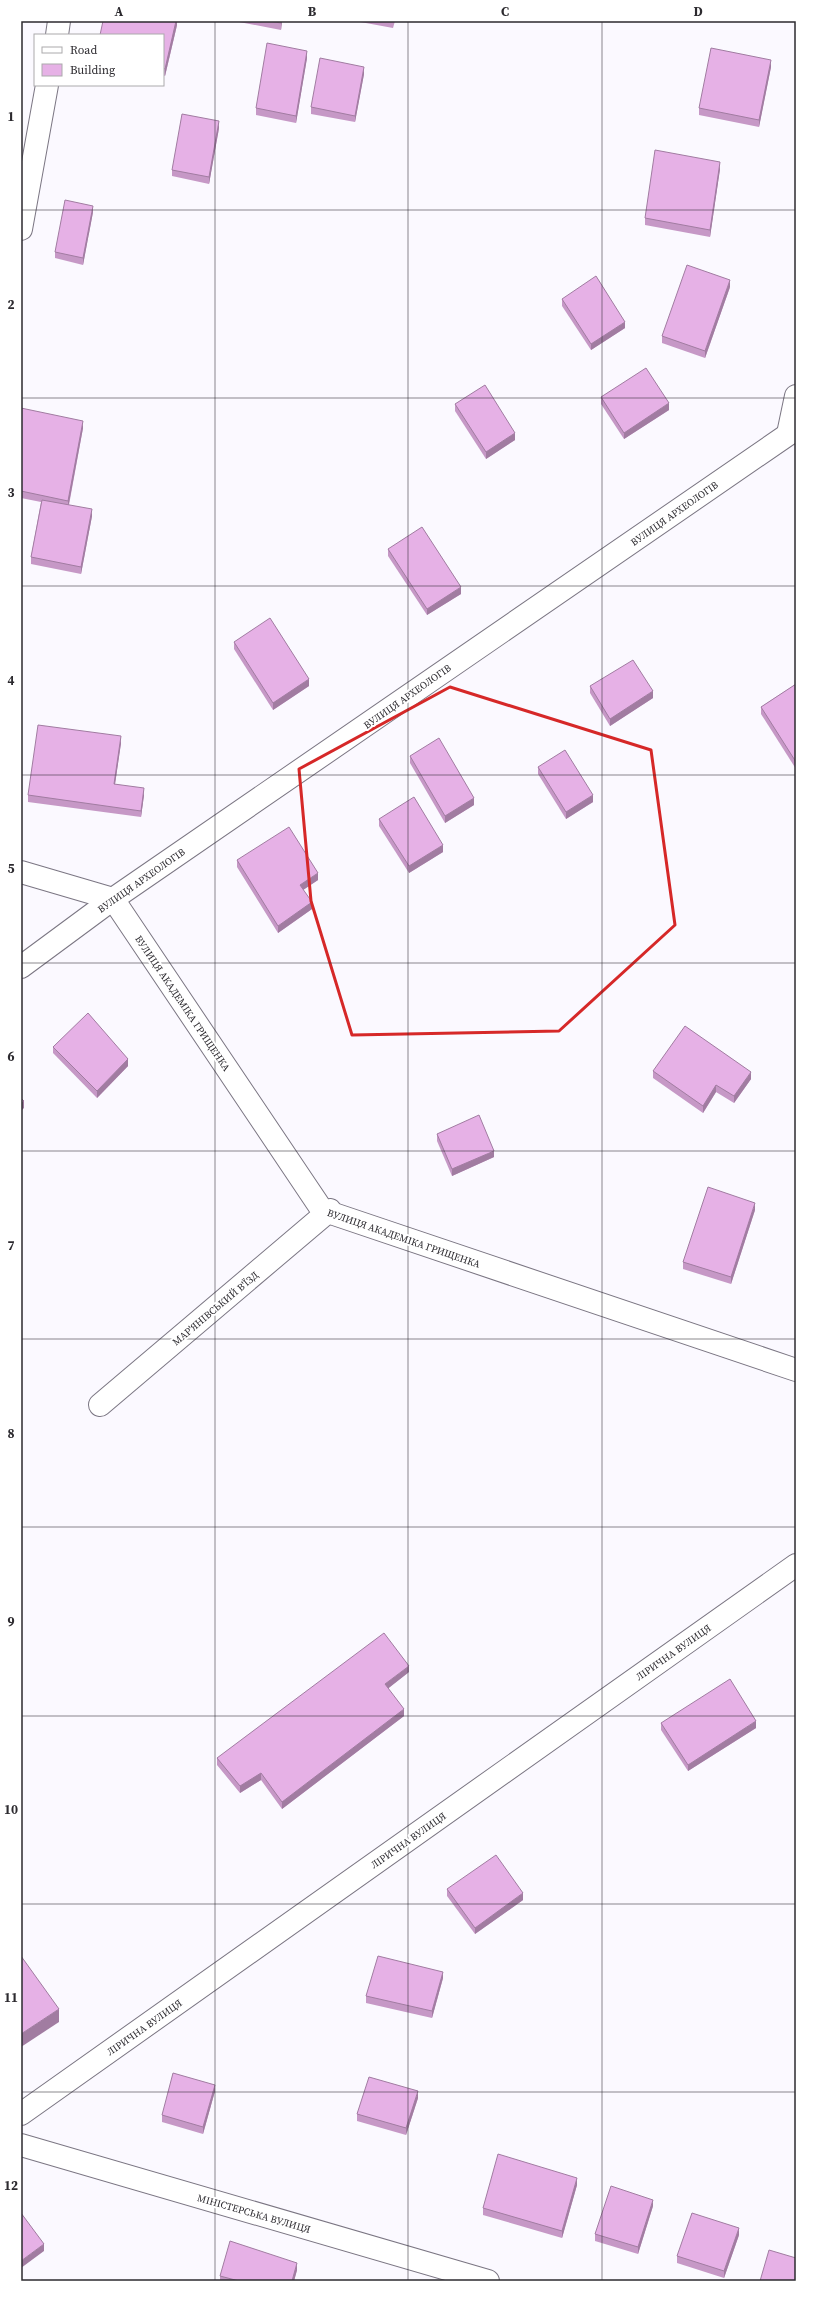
<svg xmlns="http://www.w3.org/2000/svg" width="817" height="2302" viewBox="0 0 817 2302" font-family="'Source Serif 4',serif">
  <style>
    .lines { fill: none; stroke-linecap: round; stroke-linejoin: round }
    .minor-casing { stroke: #7b7683; stroke-width: 24 }
    .minor { stroke: #fff; stroke-width: 22 }
    .wall { fill: #c698c6 }
    .shaded-wall { fill: #a17ca1 }
    .building { fill: #e6b1e6; stroke: #a17ca1 }
    .marked { fill: none; stroke: #d62828; stroke-width: 3; stroke-linejoin: round }
    .grid { fill: none; stroke: #2c2a2f; stroke-width: 1; stroke-opacity: 0.55 }
    .labels { text-anchor: middle; stroke-width: 4; stroke-linejoin: round; paint-order: stroke }
    .street-label { font-size: 10px; fill: #2c2a2f; stroke: #fff }
    .neatline { fill: none; stroke: #2c2a2f; stroke-width: 1.5 }
    .grid-label { font-size: 13px; text-anchor: middle; font-weight: bold; fill: #2c2a2f }
  </style>
  <rect width="100%" height="100%" fill="#fbf9ff"/>
  <g class="lines">
    <defs>
      <g id="minor">
        <polyline points="57,35 59,21"/>
        <polyline points="21,229 47,85"/>
        <polyline points="788,434 796,396"/>
        <polyline points="21,872 113,899 322,1210 796,1370"/>
        <polyline points="21,967 113,899 796,429"/>
        <polyline points="100,1405 330,1210"/>
        <polyline points="21,2114 796,1565"/>
        <polyline points="21,2145 488,2281"/>
      </g>
    </defs>
    <use href="#minor" class="minor-casing"/>
    <use href="#minor" class="minor"/>
  </g>
  <g class="wall">
    <polygon points="177,21 177,25 165,76 163,75 163,35"/>
    <polygon points="234,21 282,21 281,30"/>
    <polygon points="355,21 395,21 393,28"/>
    <polygon points="307,58 296,123 256,115 256,108"/>
    <polygon points="771,67 759,127 699,115 699,108"/>
    <polygon points="364,74 355,122 311,114 311,107"/>
    <polygon points="219,128 209,184 172,176 172,170"/>
    <polygon points="720,169 710,237 645,225 645,218"/>
    <polygon points="93,212 83,265 55,258 55,252"/>
    <polygon points="730,287 705,358 662,343 662,336"/>
    <polygon points="562,299 625,328 591,350 562,306"/>
    <polygon points="601,397 669,410 624,439 601,404"/>
    <polygon points="455,404 515,440 486,459 455,411"/>
    <polygon points="21,408 83,428 69,505 92,516 81,574 31,564 31,557 41,502 21,498"/>
    <polygon points="388,549 461,594 427,615 388,556"/>
    <polygon points="234,642 309,686 273,710 234,649"/>
    <polygon points="796,684 796,769 761,714 761,707"/>
    <polygon points="590,686 653,698 610,726 590,693"/>
    <polygon points="121,743 115,784 144,795 141,817 28,802 28,795"/>
    <polygon points="410,756 474,805 445,823 410,763"/>
    <polygon points="538,767 593,802 566,819 538,774"/>
    <polygon points="379,819 443,852 409,873 379,826"/>
    <polygon points="237,860 318,880 303,890 312,909 278,933 237,867"/>
    <polygon points="53,1047 128,1066 97,1098 53,1053"/>
    <polygon points="653,1071 751,1079 734,1103 716,1092 703,1113 653,1078"/>
    <polygon points="437,1134 494,1157 452,1176 437,1141"/>
    <polygon points="755,1210 731,1284 683,1269 683,1262"/>
    <polygon points="409,1672 388,1688 404,1716 282,1809 261,1780 240,1793 217,1765 217,1758"/>
    <polygon points="661,1723 756,1728 688,1771 661,1730"/>
    <polygon points="447,1889 523,1900 475,1934 447,1896"/>
    <polygon points="443,1978 432,2018 366,2003 366,1996"/>
    <polygon points="215,2091 203,2134 162,2122 162,2115"/>
    <polygon points="418,2098 406,2135 357,2121 357,2114"/>
    <polygon points="577,2185 562,2238 483,2215 483,2208"/>
    <polygon points="653,2206 638,2254 595,2241 595,2234"/>
    <polygon points="739,2235 724,2278 677,2263 677,2256"/>
    <polygon points="297,2270 294,2281 220,2281 220,2276"/>
  </g>
  <g class="shaded-wall">
    <polygon points="176,21 177,21 177,25 165,76 165,69"/>
    <polygon points="281,21 282,21 281,30"/>
    <polygon points="307,51 307,58 296,123 296,116"/>
    <polygon points="771,60 771,67 759,127 759,120"/>
    <polygon points="364,67 364,74 355,122 355,116"/>
    <polygon points="219,121 219,128 209,184 209,177"/>
    <polygon points="720,162 720,169 710,237 710,230"/>
    <polygon points="93,206 93,212 83,265 83,258"/>
    <polygon points="730,280 730,287 705,358 705,351"/>
    <polygon points="625,322 625,328 591,350 591,344"/>
    <polygon points="669,403 669,410 624,439 624,433"/>
    <polygon points="83,421 83,428 68,508 68,501"/>
    <polygon points="515,433 515,440 486,459 486,452"/>
    <polygon points="92,509 92,516 81,574 81,567"/>
    <polygon points="461,587 461,594 427,615 427,609"/>
    <polygon points="309,679 309,686 273,710 273,703"/>
    <polygon points="653,691 653,698 610,726 610,719"/>
    <polygon points="121,736 121,743 114,791 114,784"/>
    <polygon points="144,788 144,795 141,817 141,811"/>
    <polygon points="593,795 593,802 566,819 566,812"/>
    <polygon points="474,798 474,805 445,823 445,816"/>
    <polygon points="443,845 443,852 409,873 409,866"/>
    <polygon points="318,873 318,880 300,892 300,885"/>
    <polygon points="312,902 312,909 278,933 278,926"/>
    <polygon points="128,1059 128,1066 97,1098 97,1091"/>
    <polygon points="751,1072 751,1079 734,1103 734,1096"/>
    <polygon points="716,1085 716,1092 703,1113 703,1106"/>
    <polygon points="24,1101 24,1108 21,1111 21,1104"/>
    <polygon points="494,1151 494,1157 452,1176 452,1169"/>
    <polygon points="755,1203 755,1210 731,1284 731,1277"/>
    <polygon points="409,1666 409,1672 385,1691 385,1684"/>
    <polygon points="404,1709 404,1716 282,1809 282,1802"/>
    <polygon points="756,1721 756,1728 688,1771 688,1765"/>
    <polygon points="261,1773 261,1780 240,1793 240,1786"/>
    <polygon points="523,1893 523,1900 475,1934 475,1928"/>
    <polygon points="443,1972 443,1978 432,2018 432,2011"/>
    <polygon points="59,2009 59,2022 21,2047 21,2034"/>
    <polygon points="215,2085 215,2091 203,2134 203,2127"/>
    <polygon points="418,2091 418,2098 406,2135 406,2128"/>
    <polygon points="577,2178 577,2185 562,2238 562,2231"/>
    <polygon points="653,2200 653,2206 638,2254 638,2247"/>
    <polygon points="739,2228 739,2235 724,2278 724,2271"/>
    <polygon points="44,2244 44,2251 21,2268 21,2261"/>
    <polygon points="297,2263 297,2270 294,2281 292,2281"/>
  </g>
  <g class="building">
    <polygon points="103,21 176,21 165,69 163,68 163,35 100,35"/>
    <polygon points="269,21 281,21 281,23"/>
    <polygon points="267,43 307,51 296,116 256,108"/>
    <polygon points="711,48 771,60 759,120 699,108"/>
    <polygon points="320,58 364,67 355,116 311,107"/>
    <polygon points="182,114 219,121 209,177 172,170"/>
    <polygon points="655,150 720,162 710,230 645,218"/>
    <polygon points="65,200 93,206 83,258 55,252"/>
    <polygon points="687,265 730,280 705,351 662,336"/>
    <polygon points="596,276 625,322 591,344 562,299"/>
    <polygon points="646,368 669,403 624,433 601,397"/>
    <polygon points="485,385 515,433 486,452 455,404"/>
    <polygon points="21,408 83,421 68,501 21,491"/>
    <polygon points="42,500 92,509 81,567 31,557"/>
    <polygon points="422,527 461,587 427,609 388,549"/>
    <polygon points="270,618 309,679 273,703 234,642"/>
    <polygon points="633,660 653,691 610,719 590,686"/>
    <polygon points="796,684 796,762 761,707"/>
    <polygon points="38,725 121,736 114,784 144,788 141,811 28,795"/>
    <polygon points="439,738 474,798 445,816 410,756"/>
    <polygon points="565,750 593,795 566,812 538,767"/>
    <polygon points="414,797 443,845 409,866 379,819"/>
    <polygon points="289,827 318,873 300,885 312,902 278,926 237,860"/>
    <polygon points="88,1013 128,1059 97,1091 53,1047"/>
    <polygon points="685,1026 751,1072 734,1096 716,1085 703,1106 653,1071"/>
    <polygon points="21,1098 24,1101 21,1104"/>
    <polygon points="479,1115 494,1151 452,1169 437,1134"/>
    <polygon points="708,1187 755,1203 731,1277 683,1262"/>
    <polygon points="384,1633 409,1666 385,1684 404,1709 282,1802 261,1773 240,1786 217,1758"/>
    <polygon points="730,1679 756,1721 688,1765 661,1723"/>
    <polygon points="496,1855 523,1893 475,1928 447,1889"/>
    <polygon points="21,1956 59,2009 21,2034"/>
    <polygon points="378,1956 443,1972 432,2011 366,1996"/>
    <polygon points="173,2073 215,2085 203,2127 162,2115"/>
    <polygon points="369,2077 418,2091 406,2128 357,2114"/>
    <polygon points="498,2154 577,2178 562,2231 483,2208"/>
    <polygon points="611,2186 653,2200 638,2247 595,2234"/>
    <polygon points="21,2213 44,2244 21,2261"/>
    <polygon points="692,2213 739,2228 724,2271 677,2256"/>
    <polygon points="230,2241 297,2263 292,2281 239,2281 220,2276"/>
    <polygon points="769,2250 796,2258 796,2281 760,2281"/>
  </g>
  <path class="marked" d="M450,687L651,750L675,925L559,1031L352,1035L311,901L299,769Z"/>
  <path class="grid" d="M215,21V2281M408,21V2281M602,21V2281M21,210H796M21,398H796M21,586H796M21,775H796M21,963H796M21,1151H796M21,1339H796M21,1527H796M21,1716H796M21,1904H796M21,2092H796"/>
  <g class="labels">
    <g class="street-label">
      <text transform="translate(674 513) rotate(-35)" y="4">ВУЛИЦЯ АРХЕОЛОГІВ</text>
      <text transform="translate(407 696) rotate(-35)" y="4">ВУЛИЦЯ АРХЕОЛОГІВ</text>
      <text transform="translate(141 880) rotate(-35)" y="4">ВУЛИЦЯ АРХЕОЛОГІВ</text>
      <text transform="translate(183 1003) rotate(56)" y="4">ВУЛИЦЯ АКАДЕМІКА ГРИЩЕНКА</text>
      <text transform="translate(404 1238) rotate(19)" y="4">ВУЛИЦЯ АКАДЕМІКА ГРИЩЕНКА</text>
      <text transform="translate(215 1308) rotate(-40)" y="4">МАР'ЯНІВСЬКИЙ В'ЇЗД</text>
      <text transform="translate(673 1652) rotate(-35)" y="4">ЛІРИЧНА ВУЛИЦЯ</text>
      <text transform="translate(408 1840) rotate(-35)" y="4">ЛІРИЧНА ВУЛИЦЯ</text>
      <text transform="translate(144 2027) rotate(-35)" y="4">ЛІРИЧНА ВУЛИЦЯ</text>
      <text transform="translate(254 2213) rotate(16)" y="4">МІНІСТЕРСЬКА ВУЛИЦЯ</text>
    </g>
  </g>
  <rect width="817" height="2302" fill="none" stroke="#ffffff" stroke-width="44"/>
  <rect x="34" y="34" width="130" height="52" fill="#ffffff" stroke="#abaaac"/>
  <rect x="42" y="47" width="20" height="6" fill="#ffffff" stroke="#abaaac"/>
  <text x="70" y="54" font-size="12" fill="#2c2a2f">Road</text>
  <rect x="42" y="64" width="20" height="12" fill="#e6b1e6" stroke="#abaaac"/>
  <text x="70" y="74" font-size="12" fill="#2c2a2f">Building</text>
  <rect x="22" y="22" width="773" height="2258" class="neatline"/>
  <g class="grid-label">
    <text x="119" y="16">A</text>
    <text x="312" y="16">B</text>
    <text x="505" y="16">C</text>
    <text x="698" y="16">D</text>
    <text x="11" y="121">1</text>
    <text x="11" y="309">2</text>
    <text x="11" y="497">3</text>
    <text x="11" y="685">4</text>
    <text x="11" y="873">5</text>
    <text x="11" y="1061">6</text>
    <text x="11" y="1250">7</text>
    <text x="11" y="1438">8</text>
    <text x="11" y="1626">9</text>
    <text x="11" y="1814">10</text>
    <text x="11" y="2002">11</text>
    <text x="11" y="2190">12</text>
  </g>
</svg>
